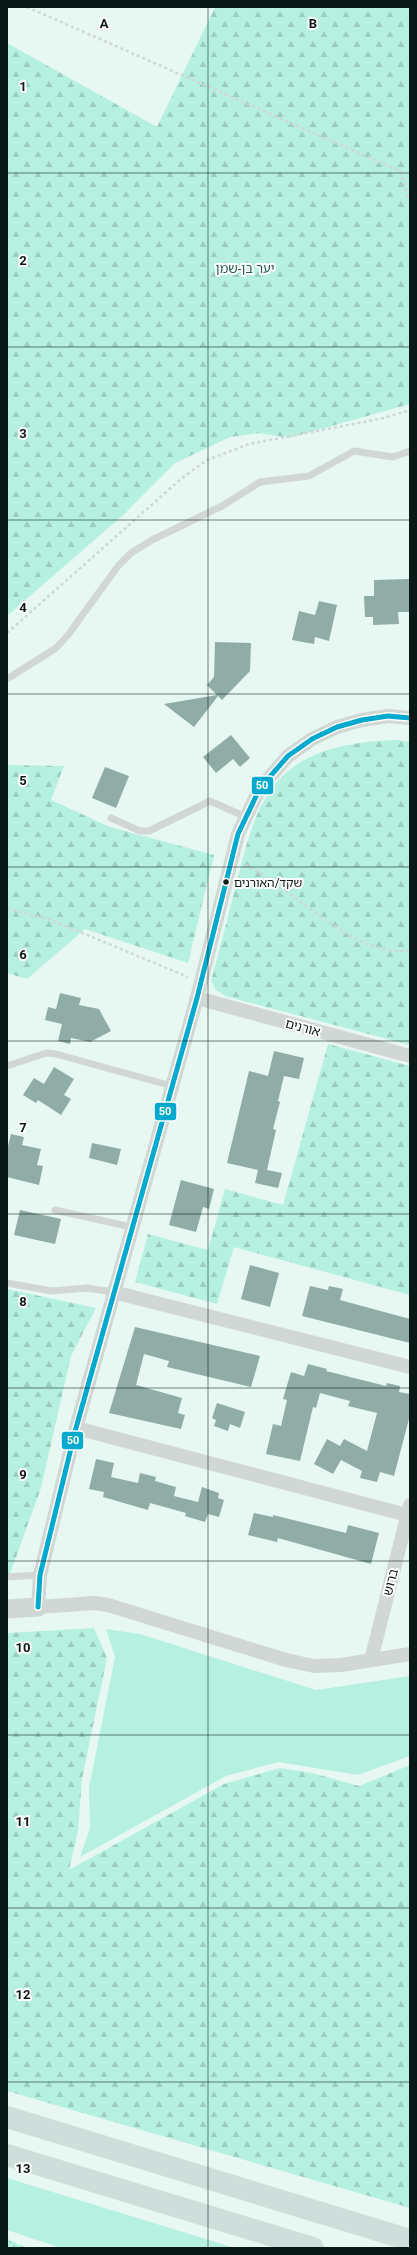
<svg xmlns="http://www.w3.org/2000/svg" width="417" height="2255" viewBox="0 0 417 2255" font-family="Roboto,'Noto Sans Hebrew',sans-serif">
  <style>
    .green { fill: #b6f0e1 }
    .forest { fill: url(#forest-firs) }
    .park { fill: url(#park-dots) }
    .building { fill: #90aca6 }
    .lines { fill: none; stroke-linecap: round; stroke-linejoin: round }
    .path { stroke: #d0d6d4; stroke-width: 2.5; stroke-dasharray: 3 3; stroke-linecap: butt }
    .lane { stroke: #d1d7d5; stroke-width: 7 }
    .street { stroke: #d1d7d5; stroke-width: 14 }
    .secondary { stroke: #cfd7d5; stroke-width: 19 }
    .highway { stroke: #cededa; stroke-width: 22 }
    .bus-1-casing { stroke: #fff; stroke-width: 8 }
    .bus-1 { stroke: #00a9ce; stroke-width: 5 }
    .grid { fill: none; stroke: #0a1915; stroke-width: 1; stroke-opacity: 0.55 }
    .bus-dot { fill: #0a1915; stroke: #fff; stroke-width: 1.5 }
    .labels { text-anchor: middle; stroke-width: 4; stroke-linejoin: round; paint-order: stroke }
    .bus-label { font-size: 12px; fill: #0a1915; stroke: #fff; text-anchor: start }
    .park-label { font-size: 13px; fill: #275e53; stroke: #fff }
    .street-label { font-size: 13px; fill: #0a1915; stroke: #fff }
    .grid-label { font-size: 13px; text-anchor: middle; font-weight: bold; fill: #0a1915; stroke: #fff; stroke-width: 4; stroke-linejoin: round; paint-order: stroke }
    .line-badge { stroke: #fff; stroke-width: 1.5 }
    .badge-label { font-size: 11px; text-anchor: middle; font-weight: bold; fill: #fff }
  </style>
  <defs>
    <pattern id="forest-firs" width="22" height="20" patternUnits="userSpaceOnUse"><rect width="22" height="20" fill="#b6f0e1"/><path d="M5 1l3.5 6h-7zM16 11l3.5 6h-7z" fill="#9bcdc0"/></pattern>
    <pattern id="park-dots" width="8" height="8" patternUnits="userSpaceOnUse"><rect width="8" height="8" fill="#b6f0e1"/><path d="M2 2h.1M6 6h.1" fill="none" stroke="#9bcdc0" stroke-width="1.8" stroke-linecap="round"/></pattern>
  </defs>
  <rect width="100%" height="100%" fill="#e7f8f3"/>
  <g class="green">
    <polygon points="106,1629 140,1634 316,1690 410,1676 410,1756 358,1775 278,1762 226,1776 80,1857 90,1828 89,1788 115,1657"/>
    <polygon points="7,2178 235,2248 61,2248 7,2230"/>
  </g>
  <g class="forest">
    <polygon points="215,7 410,7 410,404 289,438 259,433 230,437 175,463 122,516 7,616 7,43 157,127"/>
    <path d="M397,740L410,742V1045L225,996L216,990L211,981C219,951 227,922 234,892C246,849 254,796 292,768C321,746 362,741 397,740Z"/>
    <polygon points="7,765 64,766 51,800 110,827 214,855 188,963 85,929 27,979 7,973"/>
    <polygon points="328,1044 410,1066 410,1295 234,1247 217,1304 135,1282 148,1234 208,1250 225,1189 283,1205"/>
    <polygon points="7,1289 96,1308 71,1356 41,1488 7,1582"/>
    <polygon points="94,1628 107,1658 82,1779 78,1831 69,1870 224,1784 280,1768 312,1773 359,1786 410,1765 410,2208 7,2091 7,1633"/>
  </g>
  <polygon class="park" points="7,2239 27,2248 7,2248"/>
  <g class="building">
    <polygon points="410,579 410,612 398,612 399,624 373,625 373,617 365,617 364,596 374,596 374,580"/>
    <polygon points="319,601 337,605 329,641 315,637 314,644 292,640 299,611 315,615"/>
    <polygon points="215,642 251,643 250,671 222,700 218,696 194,727 164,704 217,695 207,685 214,677"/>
    <polygon points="231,735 250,758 240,767 233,759 216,773 203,757"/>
    <polygon points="105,767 129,776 116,808 92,798"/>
    <polygon points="60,993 81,998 79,1005 99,1009 111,1031 90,1042 71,1038 70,1044 58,1041 62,1024 45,1020 48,1007 56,1009"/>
    <polygon points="274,1051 304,1058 299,1079 284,1076 278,1101 280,1102 273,1129 276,1130 267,1170 282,1173 278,1188 255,1183 258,1170 227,1163 249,1071 268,1076"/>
    <polygon points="54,1067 74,1079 64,1095 71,1099 61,1115 38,1100 36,1103 23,1095 34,1078 44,1084"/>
    <polygon points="11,1134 24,1137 22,1145 41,1149 37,1165 43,1166 39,1185 7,1177 7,1150"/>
    <polygon points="92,1143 121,1149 117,1165 89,1158"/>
    <polygon points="181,1180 214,1189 209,1209 203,1207 196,1232 169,1225"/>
    <polygon points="20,1210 61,1219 55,1244 14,1235"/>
    <polygon points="250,1265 279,1273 270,1307 241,1299"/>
    <polygon points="310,1286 328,1290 329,1286 343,1289 340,1300 410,1319 410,1343 302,1316"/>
    <polygon points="135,1327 260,1356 251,1387 167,1367 169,1361 144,1354 136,1385 182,1398 178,1413 185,1415 181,1429 109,1413"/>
    <polygon points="308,1364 327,1369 326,1371 386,1386 387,1383 400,1386 399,1392 410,1394 410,1415 394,1476 380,1472 377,1482 360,1478 362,1471 341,1460 333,1474 314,1464 327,1439 340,1446 344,1439 367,1451 377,1413 348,1406 350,1401 320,1393 316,1408 313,1407 300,1461 266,1454 273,1424 281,1426 287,1400 283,1399 291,1372 304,1376"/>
    <polygon points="217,1403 245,1412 240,1428 230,1424 228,1431 214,1426 216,1420 212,1418"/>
    <polygon points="96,1459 114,1463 111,1477 138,1483 140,1473 156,1477 155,1481 176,1487 174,1496 198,1502 202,1487 219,1493 218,1498 224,1500 219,1517 208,1514 205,1522 185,1516 186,1513 150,1503 148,1510 103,1497 104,1492 89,1489"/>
    <polygon points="254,1513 273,1517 273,1515 346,1533 348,1525 379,1533 371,1564 278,1538 277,1542 248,1535"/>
  </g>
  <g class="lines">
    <g class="path">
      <polyline points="27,7 400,171 410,202"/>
      <polyline points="7,633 182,478 207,460 249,444 384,418 410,410"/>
      <path d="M245,865C292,887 356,960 410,950"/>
      <polyline points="7,909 49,919 188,977"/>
    </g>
    <g class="lane">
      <polyline points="7,679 56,648 68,635 118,566 131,553 152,540 222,506 260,482 309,476 354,451 393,457 410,451"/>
      <polyline points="111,818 140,831 149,831 210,801 246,817"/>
      <polyline points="7,1066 46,1053 56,1054 172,1086"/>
      <polyline points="55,1210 131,1227"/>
      <polyline points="7,1283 52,1291 87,1288 113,1292"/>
      <polyline points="7,1577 40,1575"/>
    </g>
    <g class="street">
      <polyline points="410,718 388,716 362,720 337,727 312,739 288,756 260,788 238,834 197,998 76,1428 40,1575 38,1607 94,1603 108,1605 286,1660 314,1666 341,1665 410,1654"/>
      <polyline points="197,998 410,1056"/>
      <polyline points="113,1292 410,1367"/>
      <polyline points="76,1428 407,1515"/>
      <polyline points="371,1660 410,1505"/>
    </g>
    <polyline class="secondary" points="7,1609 38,1607"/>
    <g class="highway">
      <polyline points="7,2117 410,2240"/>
      <polyline points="7,2155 313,2248"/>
    </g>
    <defs>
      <polyline id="bus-1" points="38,1607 40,1575 76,1428 197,998 238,834 260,788 288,756 312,739 337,727 362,720 388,716 410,718"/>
    </defs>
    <use href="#bus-1" class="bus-1-casing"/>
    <use href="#bus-1" class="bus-1"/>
  </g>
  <path class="grid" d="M208,7V2248M7,173H410M7,347H410M7,520H410M7,694H410M7,867H410M7,1041H410M7,1214H410M7,1388H410M7,1561H410M7,1735H410M7,1908H410M7,2082H410"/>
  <circle class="bus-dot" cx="226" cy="882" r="3.5"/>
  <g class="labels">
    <g class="bus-label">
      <text x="234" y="887">שקד/האורנים</text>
    </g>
    <g class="park-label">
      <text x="245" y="273">יער בן-שמן</text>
    </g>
    <g class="street-label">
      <text transform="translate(303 1027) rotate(15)" y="5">אורנים</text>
      <text transform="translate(390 1582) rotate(-76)" y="5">ברוש</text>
    </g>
  </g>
  <g class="grid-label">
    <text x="104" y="28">A</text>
    <text x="313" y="28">B</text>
    <text x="23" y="91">1</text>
    <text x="23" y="265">2</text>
    <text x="23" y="438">3</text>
    <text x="23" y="612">4</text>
    <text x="23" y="785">5</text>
    <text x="23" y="959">6</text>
    <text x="23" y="1132">7</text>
    <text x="23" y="1306">8</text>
    <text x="23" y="1479">9</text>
    <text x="23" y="1652">10</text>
    <text x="23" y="1826">11</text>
    <text x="23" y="1999">12</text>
    <text x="23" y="2173">13</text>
  </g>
  <g class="line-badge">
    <rect x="251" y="776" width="23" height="19" rx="4" fill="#00a9ce"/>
    <rect x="154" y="1102" width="23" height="19" rx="4" fill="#00a9ce"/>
    <rect x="61" y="1431" width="23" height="19" rx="4" fill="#00a9ce"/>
  </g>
  <g class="badge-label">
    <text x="262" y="789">50</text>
    <text x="165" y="1115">50</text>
    <text x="73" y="1444">50</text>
  </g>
  <rect width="417" height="2255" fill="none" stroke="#0a1915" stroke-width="16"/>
</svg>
